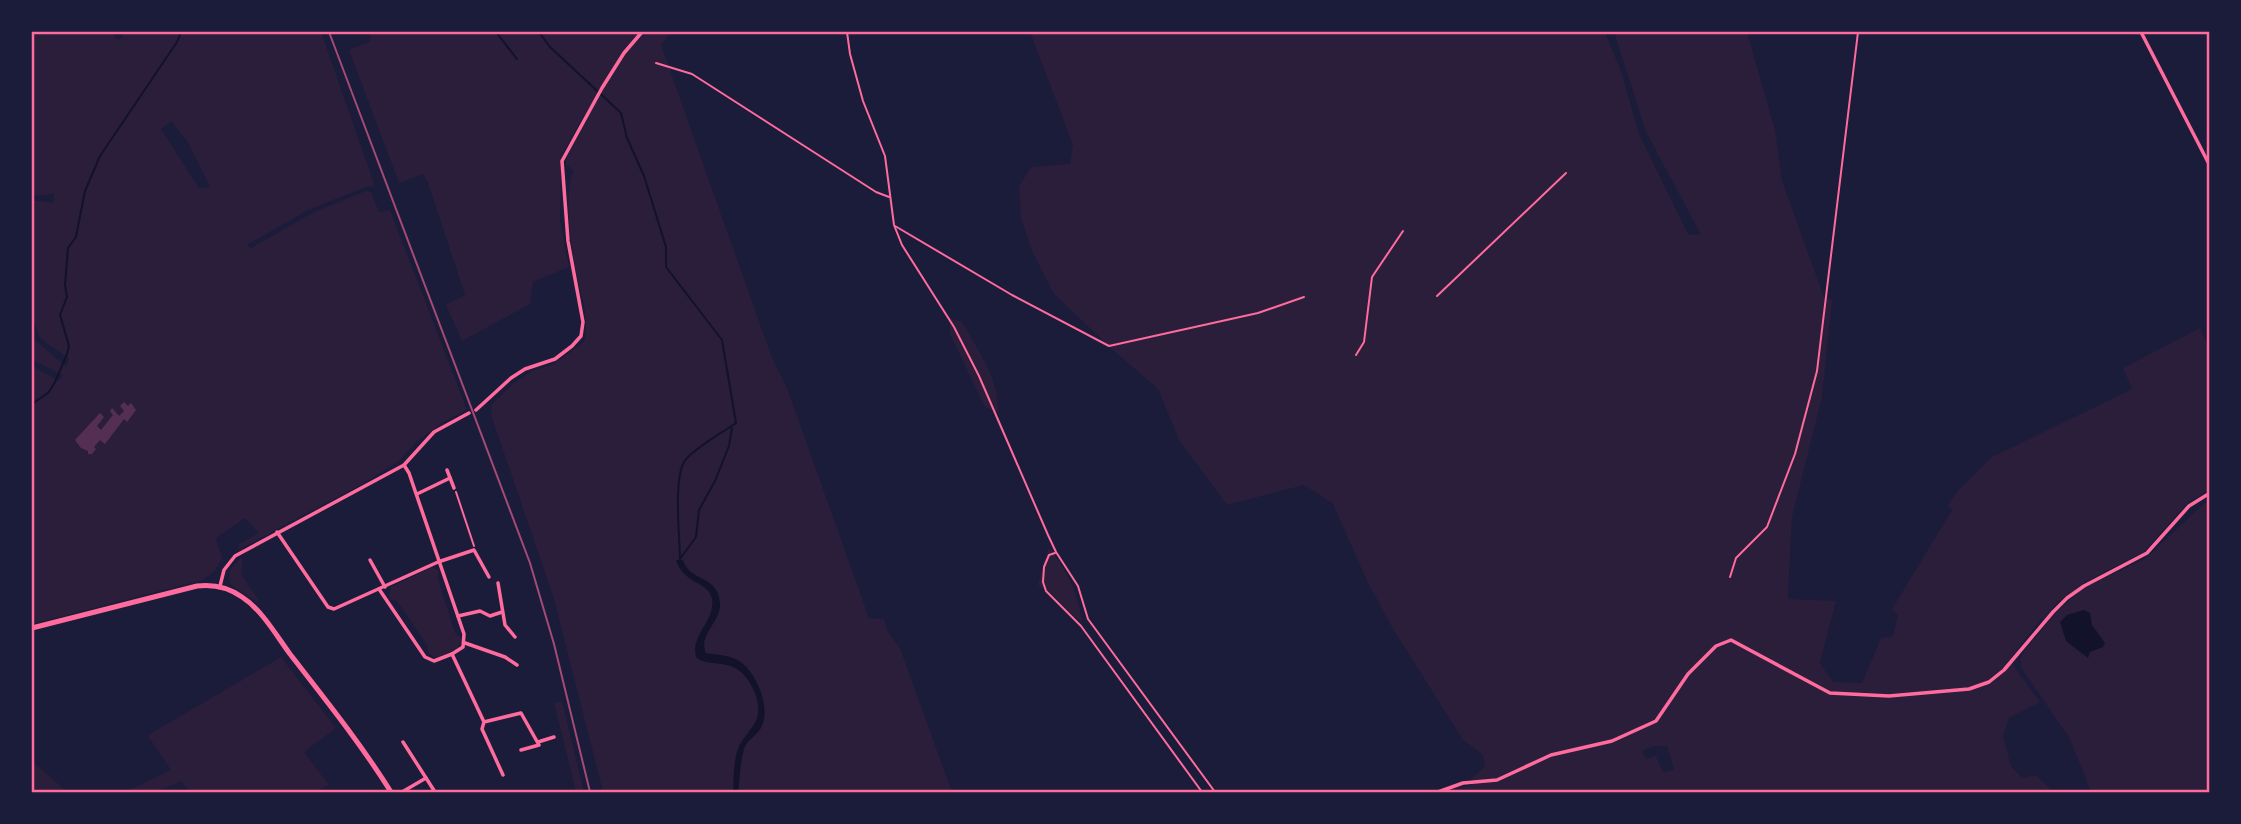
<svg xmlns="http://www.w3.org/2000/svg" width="2241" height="824" viewBox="0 0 2241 824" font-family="'DM Sans',sans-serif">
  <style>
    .green { fill: #2a1e3b; fill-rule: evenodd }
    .water { fill: #12122b }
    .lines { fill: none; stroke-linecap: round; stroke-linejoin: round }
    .stream { stroke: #12122b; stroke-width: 2 }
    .building { fill: #542f53 }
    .path { stroke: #ff6b9d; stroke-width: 2 }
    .minor { stroke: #ff6b9d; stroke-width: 3.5 }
    .primary { stroke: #ff6b9d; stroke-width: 5 }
    .rail { stroke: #a44b75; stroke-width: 2 }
    .neatline { fill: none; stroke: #ff6b9d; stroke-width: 2.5 }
  </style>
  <rect width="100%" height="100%" fill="#1b1b3a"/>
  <g class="green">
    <path d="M32,32H61L62,34L76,32H113L116,39L123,38L121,32H321L375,186L366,187L308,210L247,245L251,248L314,212L366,191L371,192L379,212L390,210L467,410L445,421L416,442L398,462L362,484L238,550L239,544L259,533L245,518L216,538L222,558L215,571L203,580L32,624V366L59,381L63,375L32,360V334L34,339L66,367L69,359L40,338L32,318V200L53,203L54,194L32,196ZM171,121L187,141L210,187L199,188L161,129Z"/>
    <path d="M370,32H671L661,45L772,358L787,388L869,618L884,619L888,632L900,648L952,792H603L554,599L492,418L491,405L514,383L534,370L554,364L584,342C590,316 581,297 576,272C571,246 563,193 574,170L566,165L567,157L594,105H590L561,156L560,221L569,267L533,282L530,304L462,341L446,305L465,295L428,183L423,174L399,183L349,50L371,41Z"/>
    <path d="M1030,32H1605L1621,71L1639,134L1688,234L1698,235L1700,233L1646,132L1614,32H1747L1775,130L1782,181L1824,297L1832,300L1822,397L1792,517L1788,592V599L1836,601L1820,663L1833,682L1862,683L1881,638L1893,636L1898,615L1892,609L1952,510L1948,505L1957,492L1992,457L2132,389L2123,368L2200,328L2209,348V490L2190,501L2181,510L2145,551L2087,581L2058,602L2043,619H2041L2011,658L2015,668L2040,702L2009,718L2003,736L2011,766L2022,778L2036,775L2053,792H1443L1472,785L1471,779L1485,766L1483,755L1463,740L1393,629L1367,581L1333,504L1304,485L1227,505L1179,440L1158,389L1113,350L1054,294L1033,253L1021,219L1019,186L1031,167L1070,164L1073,145ZM1653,746H1667L1674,770L1663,772L1656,756L1646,759L1642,751Z"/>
    <path d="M950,318L962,322C977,348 1000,381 998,412L985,407L950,334Z"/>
    <polygon points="2209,499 2209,792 2091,792 2070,739 2022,669 2020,659 2025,650 2058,610 2085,587 2145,559"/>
    <path d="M1048,548C1065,563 1080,600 1082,622C1065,612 1055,592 1038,585Z"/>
    <path d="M241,558L243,560L241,574L259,601L257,602L231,585C226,572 232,566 241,558Z"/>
    <polygon points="432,567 438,570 438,579 455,633 461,638 458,648 436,658 427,652 428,646 397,601 391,600 389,596 391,587"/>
    <polygon points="281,657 336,728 304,752 329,785 315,792 190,792 181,781 157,792 125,792 171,770 148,736 150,734"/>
    <polygon points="562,701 584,792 576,792 554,703"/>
    <polygon points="32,761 65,790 67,792 32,792"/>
  </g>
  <g class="water">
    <path d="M676,560H683C689,582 721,575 720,606C719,623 698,636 706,653C718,655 732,655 742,663C758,676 771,709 761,728C756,736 747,740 744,749C740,763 740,778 738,792H733C734,778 733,763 738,749C742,738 751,731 756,721C763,705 753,683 741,672C726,659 706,667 696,657C690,635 716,620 712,599C709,581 684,585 676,560Z"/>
    <polygon points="2084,610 2090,613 2092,625 2105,643 2103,647 2090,652 2088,658 2066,641 2060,622 2067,615"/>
  </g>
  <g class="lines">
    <g class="stream">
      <polyline points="496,32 517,59"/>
      <path d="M539,32L550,47L621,113L627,138L644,176L666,247V267L722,340L736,423C720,434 701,444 687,458C672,472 680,538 680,560"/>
      <polyline points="32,404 49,392 55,382 67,354 69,346 60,315 67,297 65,285 68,248 76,237 85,191 100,156 177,42 181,32"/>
      <polyline points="680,559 696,537 699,510 715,481 729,446 732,428"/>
    </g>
  </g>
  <polygon class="building" points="124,402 128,406 131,403 136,410 127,422 124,419 105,444 100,440 94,447 96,449 92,454 88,454 88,451 81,448 75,440 100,413 104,417 97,426 101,430 113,415 110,411 112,408 119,416 124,411 120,406"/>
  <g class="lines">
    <g class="path">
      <polyline points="847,32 850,54 863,101 885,156 894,225 902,245 954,327 979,376 1048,535 1056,552 1078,586 1088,619 1215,792"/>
      <polyline points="656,63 692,74 876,192 889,197"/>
      <polyline points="895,226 1012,295 1109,346 1258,313 1304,297"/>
      <polyline points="1437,296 1566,173"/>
      <polyline points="1356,355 1364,342 1372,277 1403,231"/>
      <polyline points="456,492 474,546"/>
      <polyline points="1055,553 1049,555 1044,567 1043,582 1046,591 1081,626 1202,792"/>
      <polyline points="1730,577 1736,558 1767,527 1795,454 1817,371 1858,32"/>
    </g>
    <g class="minor">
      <polyline points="2141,32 2210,166"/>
      <polyline points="476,410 511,378 525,369 555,359 572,346 581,336 583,322 568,241 562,161 602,88 624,53 642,32"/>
      <polyline points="404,465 409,473 464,634 463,647 452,654"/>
      <polyline points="447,470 454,488"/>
      <polyline points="417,494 450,478"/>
      <polyline points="277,532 328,607 334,609 438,562 474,550 489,577"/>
      <polyline points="370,560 385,587"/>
      <polyline points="498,583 505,625 515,637"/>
      <polyline points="220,586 224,570 235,556 404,465 434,432 469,413"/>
      <polyline points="379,589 425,657 434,661 452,654 484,722"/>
      <polyline points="458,616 480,611 490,616 502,612"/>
      <polyline points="465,643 505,657 517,665"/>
      <polyline points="403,742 435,792"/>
      <polyline points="538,742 554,737"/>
      <polyline points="503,775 482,729 484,722 521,713 539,745 521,750"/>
      <polyline points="402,792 426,778"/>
      <polyline points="1438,792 1463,783 1497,780 1551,755 1612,741 1656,721 1688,674 1716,646 1731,640 1830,693 1889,696 1969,689 1989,682 2004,670 2053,612 2067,598 2084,586 2147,553 2189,506 2210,493"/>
    </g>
    <path class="primary" d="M32,628L197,586C214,584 228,587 242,597C262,610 276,635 290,654C325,699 361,744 391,792"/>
    <polyline class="rail" points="329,32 530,563 554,644 590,792"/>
  </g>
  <rect width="2241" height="824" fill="none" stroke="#1b1b3a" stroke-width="66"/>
  <rect x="33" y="33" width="2175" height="758" class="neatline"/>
</svg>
